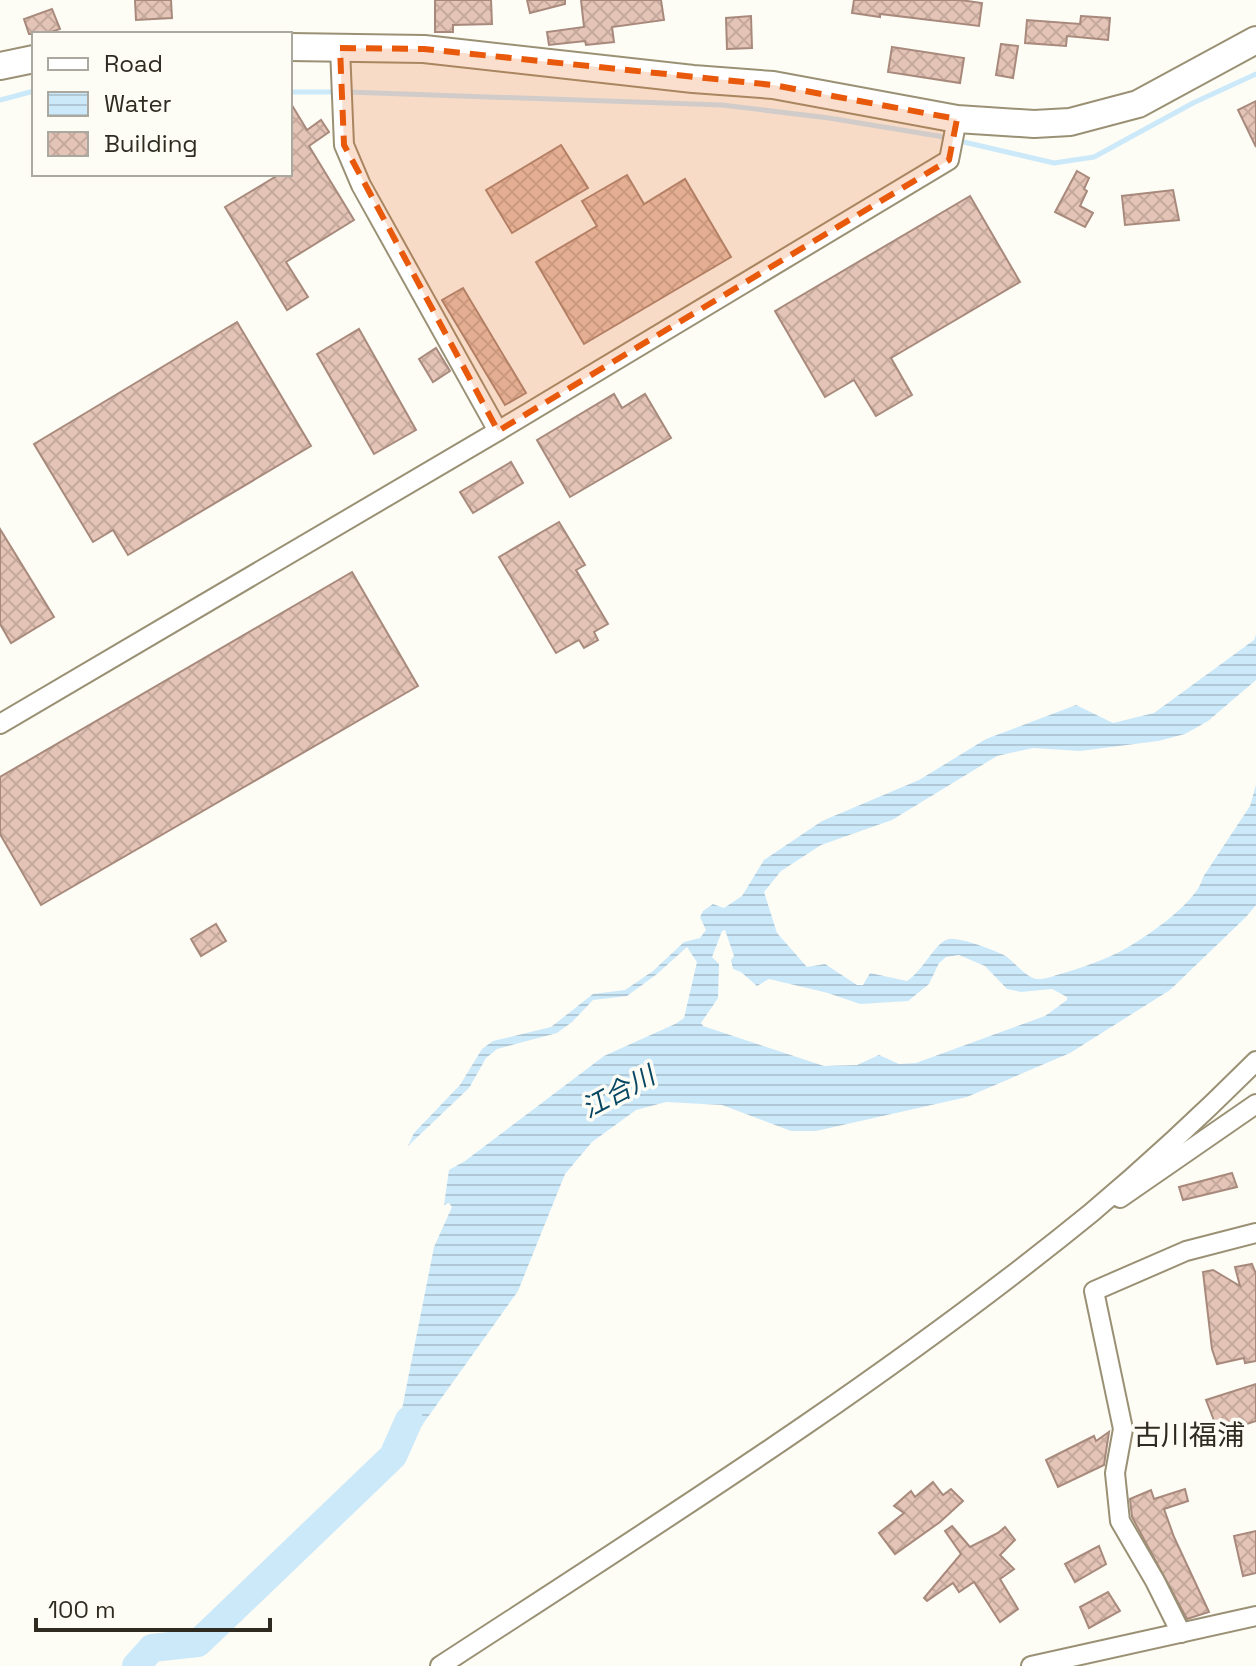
<svg xmlns="http://www.w3.org/2000/svg" width="1256" height="1666" viewBox="0 0 1256 1666" font-family="'Space Grotesk','Noto Sans JP',sans-serif">
  <style>
    .water { fill: url(#water-rules); fill-rule: evenodd }
    .lines { fill: none; stroke-linecap: round; stroke-linejoin: round }
    .stream { stroke: #cce9fa; stroke-width: 5 }
    .river { stroke: #cce9fa; stroke-width: 28 }
    .building { fill: url(#building-cross-hatch); stroke: #a88a7c; stroke-width: 2 }
    .street-casing { stroke: #9a9175; stroke-width: 22 }
    .secondary-casing { stroke: #9a9175; stroke-width: 30 }
    .street { stroke: #fff; stroke-width: 18 }
    .secondary { stroke: #fff; stroke-width: 26 }
    .marked { fill: #e8590c; fill-opacity: 0.2; stroke: #e8590c; stroke-width: 6; stroke-dasharray: 16 10; stroke-linejoin: round }
    .labels { text-anchor: middle; stroke-width: 7; stroke-linejoin: round; paint-order: stroke }
    .water-label { font-size: 26px; font-style: italic; fill: #054663; stroke: #fdfcf5 }
    .quarter-label { font-size: 28px; fill: #2f2b20; stroke: #fdfcf5 }
  </style>
  <defs>
    <pattern id="water-rules" width="6" height="5" patternUnits="userSpaceOnUse" patternTransform="scale(2)"><rect width="6" height="5" fill="#cce9fa"/><path d="M0 2.5h6" fill="none" stroke="#b0c8d6"/></pattern>
    <pattern id="building-cross-hatch" width="8" height="8" patternUnits="userSpaceOnUse" patternTransform="scale(2)"><rect width="8" height="8" fill="#e4c4b6"/><path d="M0 0l8 8M0 8l8-8" fill="none" stroke="#c4a99c"/></pattern>
  </defs>
  <rect width="100%" height="100%" fill="#fdfcf5"/>
  <path class="water" d="M1256,635V680L1208,721L1185,734L1158,741L1080,751L1033,748L997,756L892,820L821,845L781,871L764,892L777,933L807,967L825,964L857,985H863L870,973L907,981C924,970 935,942 949,939C959,937 998,951 1007,957C1016,964 1025,976 1036,979C1044,980 1053,976 1060,974C1081,968 1104,960 1123,950C1145,938 1198,902 1203,877L1250,806L1256,785V905L1246,917L1170,990L1070,1053L967,1097L816,1131H791L722,1105L666,1102L636,1110L592,1142L565,1174L518,1291L390,1470L434,1247L452,1207L449,1203L444,1205L449,1170L465,1161L604,1056L675,1024L684,1018L697,962L687,947L657,974L627,996L593,1000L572,1022L557,1033L497,1049L486,1058L469,1088L408,1146L414,1133L460,1085L482,1049L493,1041L551,1027L593,994L625,990L653,971L684,942L700,938L706,930L700,917L703,911L713,904L724,908L742,896L764,860L822,821L919,780L986,739L1076,705L1113,723L1154,713L1254,640ZM725,930L734,956L731,960L733,969L741,972L757,986L769,979L828,993L860,1004L908,1001L929,984L939,963L946,957L959,955L985,966L1007,989L1021,992L1052,989L1067,997V1000L1045,1016L916,1063L899,1064L879,1055L857,1065L824,1066L703,1026L701,1023L718,998L719,964L712,957L722,931Z"/>
  <g class="lines">
    <g class="stream">
      <polyline points="290,92 337,92"/>
      <polyline points="347,92 722,105 829,118 938,136 1054,163 1094,157 1193,103 1256,74"/>
      <polyline points="0,100 34,91"/>
    </g>
    <polyline class="river" points="136,1666 152,1648 198,1643 393,1456 409,1420"/>
  </g>
  <g class="building">
    <polygon points="135,0 171,0 172,18 136,20"/>
    <polygon points="435,0 491,0 492,24 453,25 453,32 435,32"/>
    <polygon points="527,0 565,0 565,4 530,13"/>
    <polygon points="581,0 661,0 664,20 612,27 614,42 586,45 585,41 549,45 547,32 584,27"/>
    <polygon points="854,0 960,0 982,3 979,26 880,14 880,17 852,13"/>
    <polygon points="52,9 60,29 45,34 29,34 24,19"/>
    <polygon points="751,16 752,48 727,49 726,18"/>
    <polygon points="1081,16 1110,18 1108,40 1067,36 1066,46 1025,43 1027,20 1080,24"/>
    <polygon points="1001,44 1018,46 1013,78 996,75"/>
    <polygon points="892,47 964,58 960,83 888,72"/>
    <polygon points="1256,101 1256,147 1238,110"/>
    <polygon points="290,102 307,130 321,120 329,132 309,146 354,220 286,262 308,297 287,310 225,207 280,174 290,174"/>
    <polygon points="561,145 588,188 512,233 486,190"/>
    <polygon points="1077,171 1089,178 1084,189 1087,191 1080,206 1093,213 1085,227 1055,212"/>
    <polygon points="627,175 644,204 685,179 731,257 584,344 536,262 597,226 582,201"/>
    <polygon points="1173,190 1179,220 1125,225 1122,196"/>
    <polygon points="970,196 1020,282 891,358 912,395 876,416 854,380 825,397 775,311"/>
    <polygon points="463,288 526,393 505,405 442,300"/>
    <polygon points="237,322 311,446 128,555 113,530 93,542 34,444"/>
    <polygon points="359,329 416,430 374,454 317,354"/>
    <polygon points="436,348 450,371 433,382 419,359"/>
    <polygon points="614,394 622,408 645,394 671,438 570,497 537,440"/>
    <polygon points="511,462 523,483 473,513 460,492"/>
    <polygon points="559,522 585,565 576,570 608,624 594,632 598,640 584,648 579,640 556,653 499,557"/>
    <polygon points="0,529 54,617 11,643 0,624"/>
    <polygon points="352,572 418,686 41,905 0,834 0,777"/>
    <polygon points="216,924 226,941 201,956 191,939"/>
    <polygon points="1232,1173 1237,1187 1183,1200 1179,1187"/>
    <polygon points="1252,1264 1256,1274 1256,1361 1245,1363 1244,1358 1217,1364 1212,1349 1203,1272 1213,1270 1240,1286 1235,1267"/>
    <polygon points="1256,1384 1256,1421 1219,1433 1206,1400"/>
    <polygon points="1109,1432 1104,1465 1058,1487 1046,1460 1094,1436 1096,1441"/>
    <polygon points="933,1482 943,1495 951,1489 963,1501 940,1522 895,1554 879,1533 904,1513 894,1506 911,1491 915,1497"/>
    <polygon points="1185,1489 1188,1501 1164,1509 1174,1537 1209,1612 1187,1619 1132,1517 1130,1499 1151,1490 1154,1499"/>
    <polygon points="952,1526 970,1547 998,1533 1005,1527 1015,1540 1000,1555 1014,1569 1000,1579 1018,1609 1000,1622 974,1582 959,1592 953,1583 927,1601 924,1598 961,1554 945,1531"/>
    <polygon points="1256,1531 1256,1573 1243,1576 1234,1536"/>
    <polygon points="1099,1546 1106,1564 1075,1582 1065,1564"/>
    <polygon points="1108,1592 1120,1611 1089,1628 1080,1607"/>
  </g>
  <g class="lines">
    <defs>
      <g id="street">
        <polyline points="340,48 344,145 361,185 498,431"/>
        <polyline points="0,724 498,431 949,160 957,119"/>
        <polyline points="1120,1198 1256,1104"/>
        <polyline points="1181,1633 1155,1581 1120,1521 1115,1473 1123,1429 1094,1291 1186,1251 1256,1233"/>
        <path d="M440,1666C661,1522 886,1380 1091,1213C1148,1165 1203,1114 1256,1061"/>
        <polyline points="1031,1666 1256,1616"/>
      </g>
      <g id="secondary">
        <polyline points="290,47 424,49 693,79 773,85 957,119 1034,124 1070,122 1138,104 1256,40"/>
        <polyline points="0,66 34,59"/>
      </g>
    </defs>
    <use href="#street" class="street-casing"/>
    <use href="#secondary" class="secondary-casing"/>
    <use href="#street" class="street"/>
    <use href="#secondary" class="secondary"/>
  </g>
  <path class="marked" d="M340,48L424,49L773,85L957,119L949,160L498,431L344,145Z"/>
  <g class="labels">
    <g class="water-label">
      <text transform="translate(618 1092) rotate(-28)" y="9">江合川</text>
    </g>
    <g class="quarter-label">
      <text x="1189" y="1445">古川福浦</text>
    </g>
  </g>
  <rect x="32" y="32" width="260" height="144" fill="#fdfcf5" stroke="#aba8a0" stroke-width="2"/>
  <rect x="48" y="58" width="40" height="12" fill="#ffffff" stroke="#aba8a0" stroke-width="2"/>
  <text x="104" y="72" font-size="24" fill="#2f2b20">Road</text>
  <rect x="48" y="92" width="40" height="24" fill="url(#water-rules)" stroke="#aba8a0" stroke-width="2"/>
  <text x="104" y="112" font-size="24" fill="#2f2b20">Water</text>
  <rect x="48" y="132" width="40" height="24" fill="url(#building-cross-hatch)" stroke="#aba8a0" stroke-width="2"/>
  <text x="104" y="152" font-size="24" fill="#2f2b20">Building</text>
  <path d="M36 1618v12h234v-12" fill="none" stroke="#2f2b20" stroke-width="4"/>
  <text x="48" y="1618" font-size="24" fill="#2f2b20" stroke="#fdfcf5" stroke-width="6" paint-order="stroke">100 m</text>
</svg>
